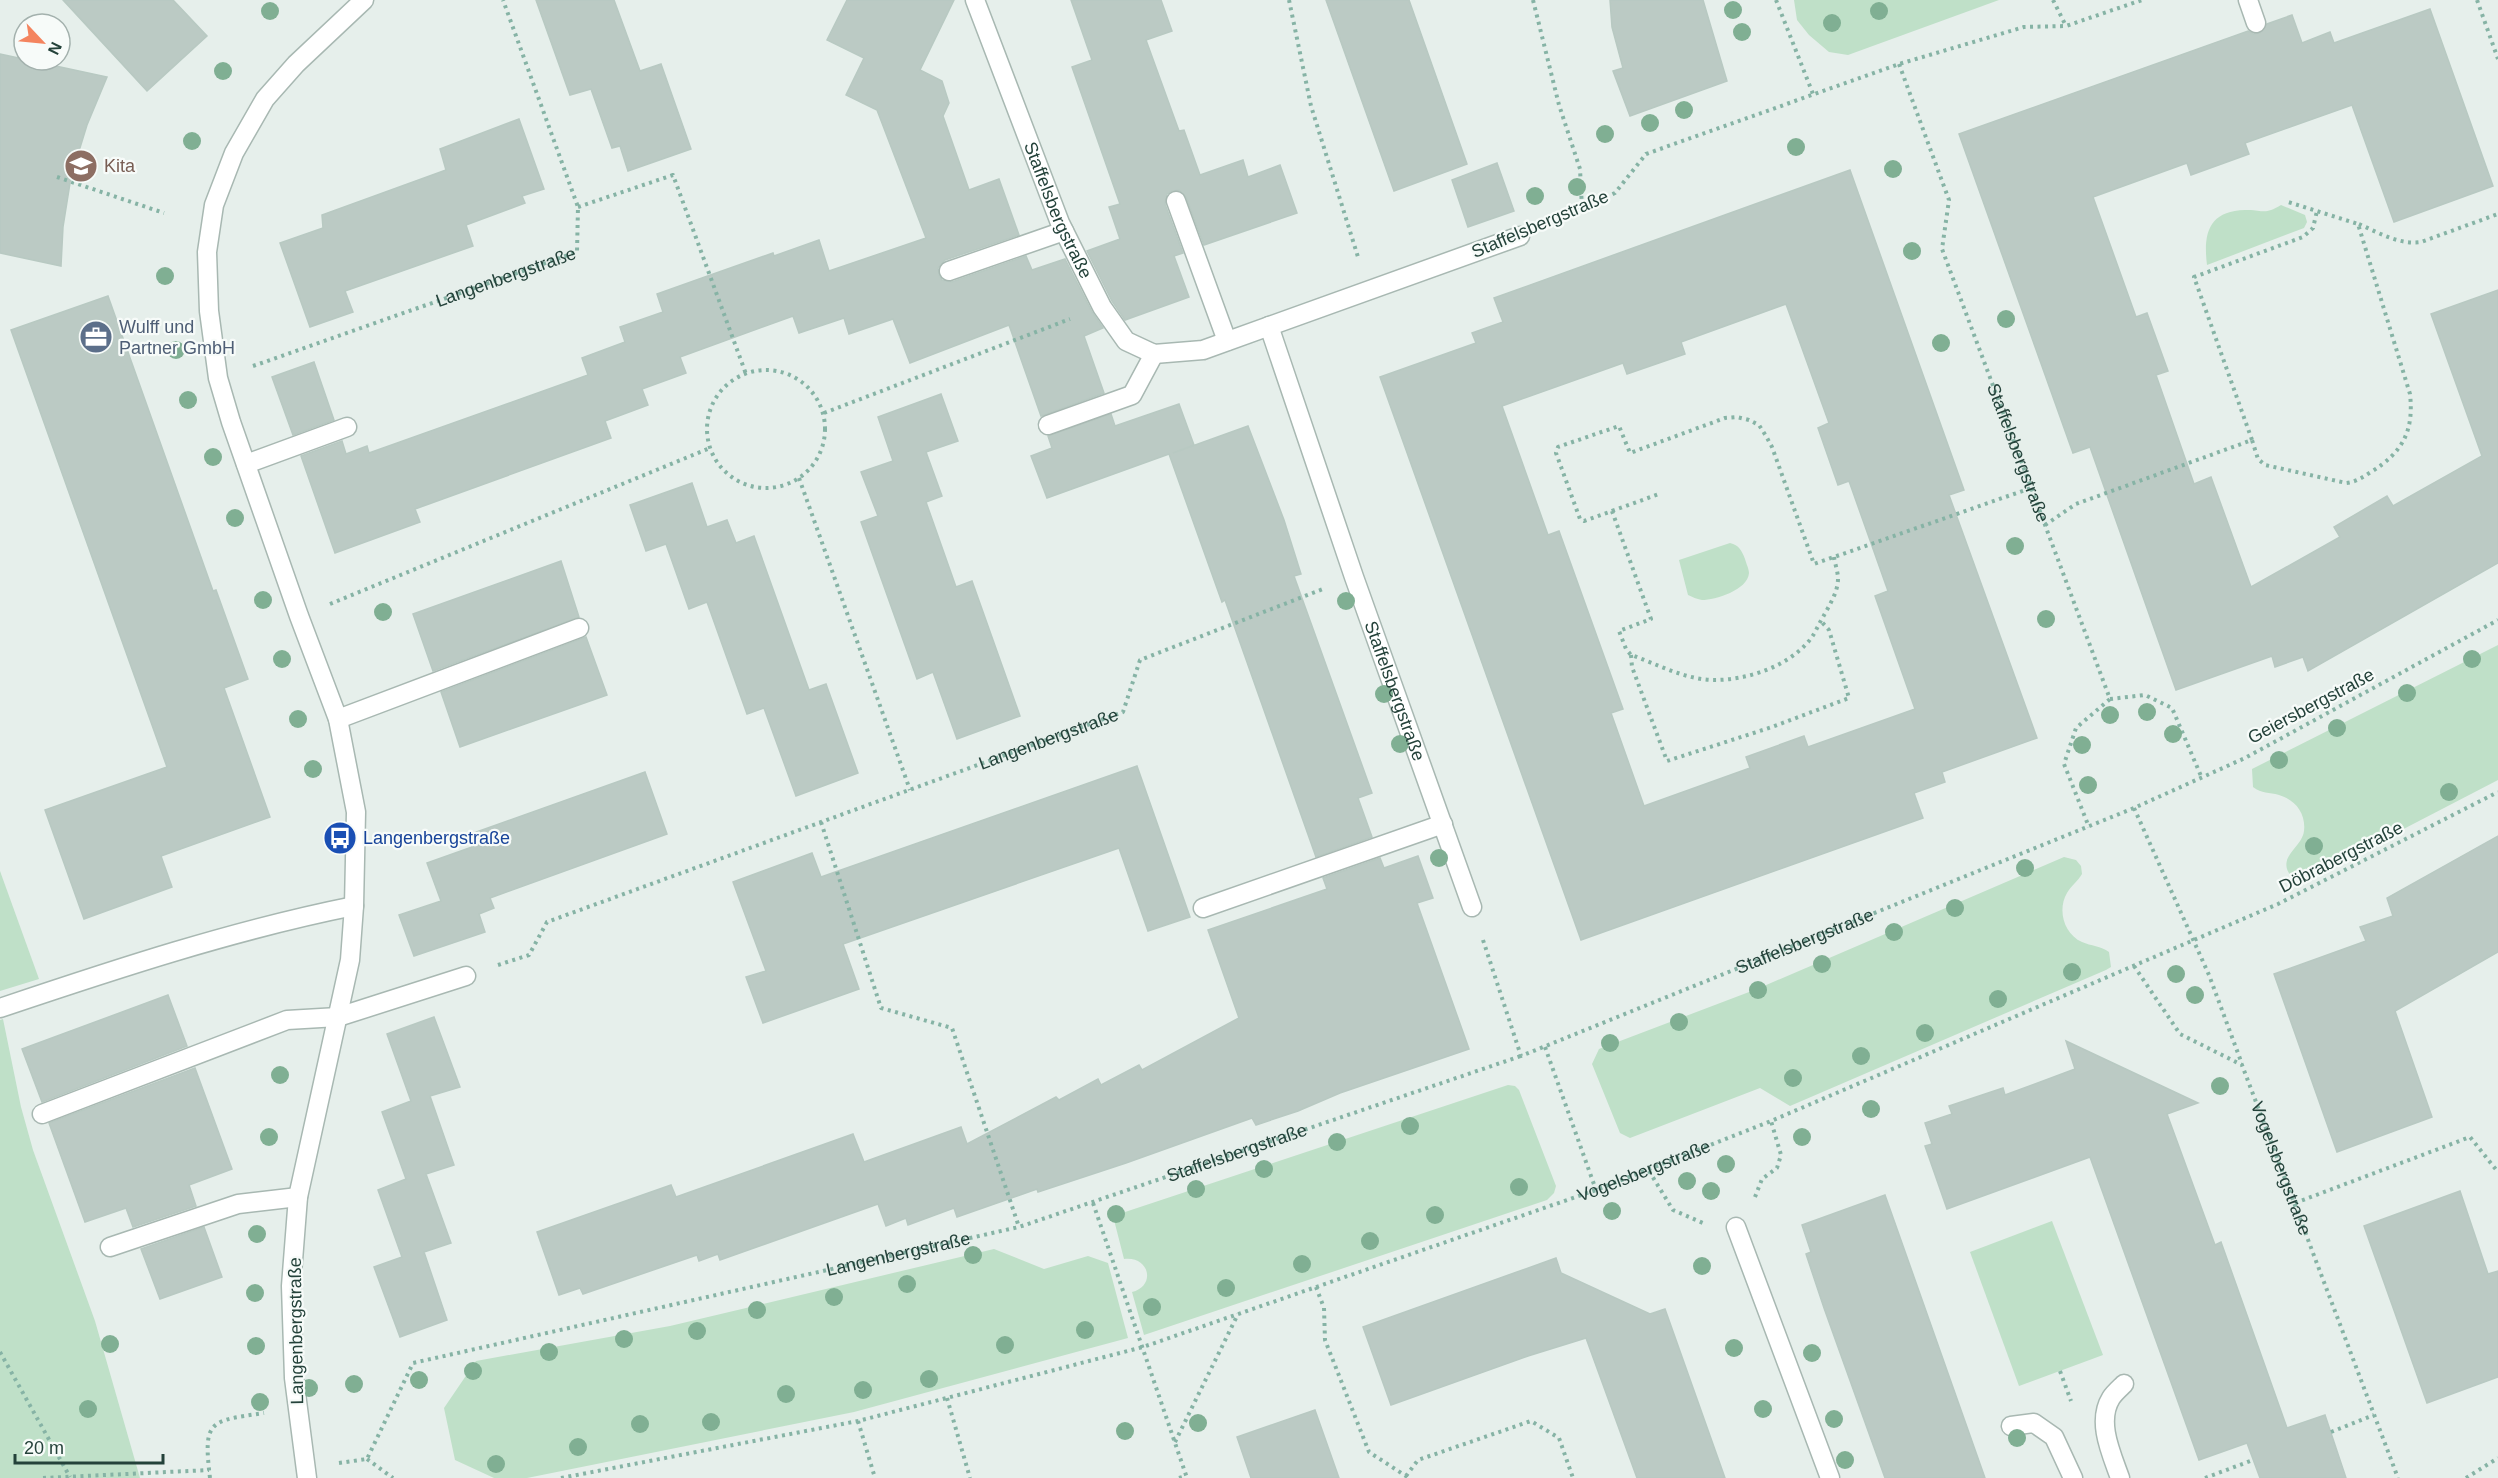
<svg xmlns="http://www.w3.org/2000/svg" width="2498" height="1478" viewBox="0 0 2498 1478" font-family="Arial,sans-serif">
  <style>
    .green { fill: #bfe0c8 }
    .building { fill: #bbcac4; stroke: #b8c9c2; stroke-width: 1.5; fill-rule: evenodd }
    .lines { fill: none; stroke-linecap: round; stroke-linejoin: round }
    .lane-casing { stroke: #a8b8b2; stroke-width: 21 }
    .street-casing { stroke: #a8b8b2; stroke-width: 21 }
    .path { stroke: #86b3a5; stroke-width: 4; stroke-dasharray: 3 4.5; stroke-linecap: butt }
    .lane { stroke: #fff; stroke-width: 18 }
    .street { stroke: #fff; stroke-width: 18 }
    .tree { fill: #80af93 }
    .labels { text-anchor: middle; stroke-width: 4.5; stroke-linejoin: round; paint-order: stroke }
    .education-label { font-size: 18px; fill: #785e54; stroke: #f7fbf9; text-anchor: start }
    .street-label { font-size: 18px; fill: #24423a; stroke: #f7fbf9 }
    .service-label { font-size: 18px; fill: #4e5e75; stroke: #f7fbf9; text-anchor: start }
    .transit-label { font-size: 18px; fill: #164399; stroke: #f7fbf9; text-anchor: start }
  </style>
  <rect width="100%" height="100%" fill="#e6efeb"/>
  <g class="green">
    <polygon points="1794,0 1999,0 1848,55 1829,52 1809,35 1797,20"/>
    <path d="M2281,205L2305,215L2307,222L2304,228L2207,265C2203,233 2209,211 2245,210C2263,209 2263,216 2281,205Z"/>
    <path d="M1730,543C1739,545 1742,551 1745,559C1746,563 1749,569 1749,573C1748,590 1715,600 1702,600C1696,599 1693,597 1688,595L1679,560Z"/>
    <path d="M2498,645V780L2311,877L2304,879L2291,876C2276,857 2302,848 2304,831C2306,814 2296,800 2279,795C2269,792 2262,794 2253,787L2252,769Z"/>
    <path d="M2064,857L2076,860L2081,866L2082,874C2078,881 2071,886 2067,893C2057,910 2064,934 2082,942C2091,946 2101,946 2109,952L2111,967L2106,970L1790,1106L1760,1088L1630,1138L1620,1133L1592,1064L1599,1049L1757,989Z"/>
    <polygon points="0,871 39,979 0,991"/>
    <polygon points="3,1019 21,1107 33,1150 95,1321 140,1478 0,1478 0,1020"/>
    <path d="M1508,1085L1515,1086L1519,1090L1556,1186L1554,1193L1547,1200L1144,1335L1132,1292C1156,1286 1150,1256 1124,1259L1113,1216Z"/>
    <polygon points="2052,1221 2103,1355 2019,1386 1970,1252"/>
    <polygon points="994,1249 1044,1269 1088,1256 1108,1263 1128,1338 854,1412 527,1478 494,1478 455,1460 444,1408 476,1361 670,1326"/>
  </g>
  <g class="building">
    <polygon points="63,0 173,0 207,36 147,91"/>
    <polygon points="536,0 614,0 640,71 661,64 691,149 628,171 620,146 612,148 591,89 570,95"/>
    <polygon points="847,0 954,0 920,70 942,81 949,103 943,116 969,190 999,179 1019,235 945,260 938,268 939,275 942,280 952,282 1026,256 1032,270 1065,259 1092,312 1103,328 1084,336 1104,393 1041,416 1009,325 910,363 893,319 849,334 844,318 799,333 793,316 680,357 686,373 642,389 648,405 605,421 611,438 415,509 420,522 335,553 301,456 342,441 346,454 367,446 369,453 588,375 582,358 625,342 620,327 663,312 657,294 702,278 773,253 774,256 819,240 829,271 926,238 877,110 846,95 864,58 827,40"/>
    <polygon points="1071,0 1161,0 1172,31 1146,40 1179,131 1184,130 1200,175 1243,160 1248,177 1280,165 1297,213 1204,245 1186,197 1179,190 1172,191 1167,194 1165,204 1183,253 1174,256 1189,297 1125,320 1112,301 1087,251 1120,239 1109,207 1120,204 1072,67 1092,60"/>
    <polygon points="1326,0 1409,0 1467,164 1394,191"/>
    <polygon points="1610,0 1703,0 1727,81 1630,116 1613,71 1623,68 1612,27"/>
    <polygon points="2430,9 2493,186 2394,222 2352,105 2245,143 2249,154 2191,175 2187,163 2093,197 2136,317 2147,313 2168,371 2156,375 2194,484 2211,477 2251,587 2340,537 2334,527 2387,496 2393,506 2482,456 2431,314 2498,290 2498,563 2308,671 2303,657 2275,667 2272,656 2176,690 2090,447 2073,453 1959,134 2248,31 2253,34 2260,33 2267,24 2292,15 2302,43 2330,32 2334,43"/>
    <polygon points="0,54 107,77 87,125 71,177 63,227 61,266 0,253"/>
    <polygon points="519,119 544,189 522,196 525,203 466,225 473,246 345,291 353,312 310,327 280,243 323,228 322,215 446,170 440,149"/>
    <polygon points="1497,163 1514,211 1468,227 1452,180"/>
    <path d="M1850,170L1964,490L1949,495L2037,738L1942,772L1945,782L1914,793L1923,818L1581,940L1380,377L1476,343L1472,333L1503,322L1494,298ZM1786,304L1829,423L1818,428L1838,485L1849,481L1888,591L1875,596L1915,709L1808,747L1804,736L1746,757L1750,768L1644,806L1611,713L1623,709L1559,531L1548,535L1502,406L1623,363L1627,374L1685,354L1681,342Z"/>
    <polygon points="108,296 213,591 216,590 248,679 224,688 270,817 161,856 172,887 84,919 45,810 167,767 11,330"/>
    <polygon points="314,362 334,420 293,435 272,377"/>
    <polygon points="941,394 958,441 926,452 942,496 926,502 956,587 972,581 1020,716 957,739 933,672 917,679 861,522 878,516 861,472 893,461 878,417"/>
    <polygon points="1179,404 1194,445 1173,453 1248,426 1284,520 1301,574 1294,576 1372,793 1358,798 1372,837 1316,857 1225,600 1222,602 1169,454 1047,498 1031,456 1052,448 1048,436 1111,414 1115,426"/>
    <polygon points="692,483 707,527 727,520 736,543 754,536 809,690 826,684 858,773 796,796 764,708 747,714 707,602 689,609 666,544 646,551 630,505"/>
    <polygon points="561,561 579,617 433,671 413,614"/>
    <polygon points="586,637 607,695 460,747 441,692"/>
    <polygon points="1137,766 1190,917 1148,931 1119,848 843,944 859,989 763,1023 746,977 766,971 733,882 812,853 821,877"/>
    <polygon points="645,772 667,834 490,898 494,908 479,914 485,932 414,956 399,915 441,901 427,863 472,847 468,835"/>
    <polygon points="2498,836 2498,952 2395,1011 2432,1117 2337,1152 2274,974 2366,941 2360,927 2393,916 2387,898"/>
    <polygon points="1418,856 1433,898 1417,903 1469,1049 1340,1093 1298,1111 1256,1125 1252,1118 1126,1163 1038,1192 1037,1189 957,1217 954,1208 908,1225 906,1218 886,1226 878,1204 720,1260 718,1254 699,1261 697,1255 583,1294 580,1288 559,1295 537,1232 671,1185 676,1197 853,1134 864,1162 961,1127 967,1144 1056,1097 1059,1100 1098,1079 1101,1085 1139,1065 1142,1070 1239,1018 1208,930 1327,889 1323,878 1380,858 1384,868"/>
    <polygon points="168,995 187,1046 42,1102 22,1049"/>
    <polygon points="434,1017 460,1087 430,1096 454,1165 426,1174 451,1243 424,1252 447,1320 400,1337 374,1267 402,1257 378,1190 406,1179 382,1112 411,1101 387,1034"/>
    <polygon points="2066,1041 2198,1103 2167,1114 2215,1245 2221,1242 2287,1428 2325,1415 2346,1478 2260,1478 2247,1443 2199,1460 2090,1157 1947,1209 1925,1146 1932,1144 1925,1123 1952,1114 1949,1106 2003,1088 2005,1095 2075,1069"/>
    <polygon points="195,1068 232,1169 189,1185 196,1206 133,1227 126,1208 85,1222 49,1123"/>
    <polygon points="2460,1191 2488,1274 2498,1271 2498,1377 2427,1403 2364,1226"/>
    <polygon points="1885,1195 1985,1478 1885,1478 1824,1308 1806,1254 1811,1252 1802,1225"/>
    <polygon points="204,1227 222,1277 160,1299 141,1249"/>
    <polygon points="1556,1258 1561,1273 1650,1314 1665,1309 1725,1478 1637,1478 1586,1338 1528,1356 1391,1405 1363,1327"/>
    <polygon points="1315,1410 1339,1478 1251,1478 1237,1437"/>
  </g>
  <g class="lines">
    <defs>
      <g id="lane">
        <polyline points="2248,0 2256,23"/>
        <polyline points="1176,201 1227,341"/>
        <polyline points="949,271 1064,231"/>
        <polyline points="1048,425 1132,395 1154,354"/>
        <polyline points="246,464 347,427"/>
        <polyline points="338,719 579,628"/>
        <polyline points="1203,908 1443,824"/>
        <path d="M0,1008C116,969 234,930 354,906"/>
        <polyline points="42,1114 287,1020 338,1017 466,976"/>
        <polyline points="1736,1227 1830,1478"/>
        <polyline points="110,1247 238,1204 298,1197"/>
        <polyline points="2011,1426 2034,1423 2054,1437 2073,1478"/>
        <path d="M2120,1478C2112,1455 2096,1422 2111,1398C2114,1393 2120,1388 2124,1384"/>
      </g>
      <g id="street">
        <path id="s8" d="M975,0L1060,223L1102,307L1126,341L1154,354L1203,350L1520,236"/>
        <path id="s9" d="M1269,326L1354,577L1472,907"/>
        <polyline points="307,1478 294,1378 291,1286 298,1197 350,960 354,906 356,812 338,719 299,616 231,422 218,378 209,311 207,252 214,205 234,153 265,99 296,64 364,0"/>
      </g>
    </defs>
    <use href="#lane" class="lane-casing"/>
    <use href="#street" class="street-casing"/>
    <g class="path">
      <polyline points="1289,0 1311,106 1358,257"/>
      <polyline points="1533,0 1559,105 1580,169 1582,208"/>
      <polyline points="1776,0 1813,94"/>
      <polyline points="2053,0 2066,26"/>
      <polyline points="2477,0 2498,59"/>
      <path id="s1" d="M1899,64L1949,200L1942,249L2110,699L2076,728L2064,764L2089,827"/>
      <polyline points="57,177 164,213"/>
      <polyline points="578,207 673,175 746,374"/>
      <polyline points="1551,222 1615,193 1646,154 1899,64 2024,27 2066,26 2142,0"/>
      <path d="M2359,224C2379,233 2399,245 2421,242L2498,214"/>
      <path id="s2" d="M253,366L577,252L578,207L503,0"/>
      <circle cx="766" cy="429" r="59"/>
      <polyline points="824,413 1070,319"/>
      <polyline points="2252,440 2194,277 2303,237 2313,228 2317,211"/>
      <polyline points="799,478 910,790"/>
      <polyline points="1612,511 1659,494"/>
      <path d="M2045,525L2076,504L2252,440L2258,459L2265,465L2346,483C2356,482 2363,477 2371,472C2403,452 2414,431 2410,394L2358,224L2285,201"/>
      <path d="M1834,557C1835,564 1838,572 1838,579C1838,592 1829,606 1823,617C1818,625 1815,634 1809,641C1787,667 1747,680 1714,680C1686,680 1657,664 1631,655L1626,649L1619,631L1651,619L1612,511L1584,521L1580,519L1556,453L1558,447L1619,426L1630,453L1725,418L1737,417L1749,420L1759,425L1766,436L1772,447L1814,564L1834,557L2031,488"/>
      <polyline points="330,604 710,448"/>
      <polyline points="1631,655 1632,667 1667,761 1772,727 1849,698 1829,630 1821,621"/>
      <polyline points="2110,699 2145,695 2172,708 2201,776"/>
      <polyline points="2134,808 2209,975 2242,1064"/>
      <polyline points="821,822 881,1008 952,1028 1019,1227"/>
      <path id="s3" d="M1483,940L1521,1056L2134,808L2245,758L2498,620"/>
      <path id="s4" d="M498,965L529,955L547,922L1123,712L1140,660L1323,589"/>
      <path id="s5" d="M2134,966L2180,1034L2242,1065L2398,1478"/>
      <polyline points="1545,1047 1596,1190"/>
      <polyline points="1649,1171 1673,1210 1703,1223"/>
      <polyline points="1755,1197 1762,1179 1777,1168 1781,1155 1771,1121"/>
      <polyline points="1093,1203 1187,1478"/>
      <polyline points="2295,1203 2470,1137 2498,1172"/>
      <polyline points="1316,1287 1324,1308 1325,1340 1369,1452 1409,1478"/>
      <polyline points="0,1352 70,1477"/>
      <polyline points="2060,1371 2071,1401"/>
      <polyline points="947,1398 970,1478"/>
      <polyline points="858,1421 875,1478"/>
      <polyline points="2331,1432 2374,1415"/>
      <polyline points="1175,1442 1238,1314"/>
      <polyline points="367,1459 393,1478"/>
      <path id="s6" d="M339,1463L367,1459L413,1363L1019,1227L1521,1056"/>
      <polyline points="1406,1476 1418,1460 1531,1421 1559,1438 1573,1478"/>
      <polyline points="43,1478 209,1470"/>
      <path d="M210,1478C203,1420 209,1421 264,1413"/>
      <path id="s7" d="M561,1478L858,1421L1143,1347L1596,1190L1771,1121L2278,904L2498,792"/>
      <polyline points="1179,1478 1186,1476"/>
      <polyline points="2205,1478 2253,1460"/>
      <polyline points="2466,1478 2498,1458"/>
    </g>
    <use href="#lane" class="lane"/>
    <use href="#street" class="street"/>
  </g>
  <g class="tree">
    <circle cx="1733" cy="10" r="9"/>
    <circle cx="270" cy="11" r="9"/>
    <circle cx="1879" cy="11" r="9"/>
    <circle cx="1832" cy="23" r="9"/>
    <circle cx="1742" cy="32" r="9"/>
    <circle cx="223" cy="71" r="9"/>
    <circle cx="1684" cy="110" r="9"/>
    <circle cx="1650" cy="123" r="9"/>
    <circle cx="1605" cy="134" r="9"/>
    <circle cx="192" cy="141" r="9"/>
    <circle cx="1796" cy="147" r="9"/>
    <circle cx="1893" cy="169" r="9"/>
    <circle cx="1577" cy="187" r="9"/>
    <circle cx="1535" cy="196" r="9"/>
    <circle cx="1912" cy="251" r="9"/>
    <circle cx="165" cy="276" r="9"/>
    <circle cx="2006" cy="319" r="9"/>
    <circle cx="1941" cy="343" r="9"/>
    <circle cx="176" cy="350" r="9"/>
    <circle cx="188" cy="400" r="9"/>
    <circle cx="213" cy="457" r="9"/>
    <circle cx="235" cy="518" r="9"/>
    <circle cx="2015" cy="546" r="9"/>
    <circle cx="263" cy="600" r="9"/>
    <circle cx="1346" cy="601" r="9"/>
    <circle cx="383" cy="612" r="9"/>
    <circle cx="2046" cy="619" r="9"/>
    <circle cx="282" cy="659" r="9"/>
    <circle cx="2472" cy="659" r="9"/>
    <circle cx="2407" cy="693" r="9"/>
    <circle cx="1384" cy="694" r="9"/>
    <circle cx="2147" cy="712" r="9"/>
    <circle cx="2110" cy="715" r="9"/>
    <circle cx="298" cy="719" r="9"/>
    <circle cx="2337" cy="728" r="9"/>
    <circle cx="2173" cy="734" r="9"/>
    <circle cx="1400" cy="744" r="9"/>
    <circle cx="2082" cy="745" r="9"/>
    <circle cx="2279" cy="760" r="9"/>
    <circle cx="313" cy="769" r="9"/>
    <circle cx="2088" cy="785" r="9"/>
    <circle cx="2449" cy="792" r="9"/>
    <circle cx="2314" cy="846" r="9"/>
    <circle cx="1439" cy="858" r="9"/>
    <circle cx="2025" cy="868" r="9"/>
    <circle cx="1955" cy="908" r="9"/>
    <circle cx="1894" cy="932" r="9"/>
    <circle cx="1822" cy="964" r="9"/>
    <circle cx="2072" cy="972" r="9"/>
    <circle cx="2176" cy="974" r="9"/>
    <circle cx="1758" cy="990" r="9"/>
    <circle cx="2195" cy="995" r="9"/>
    <circle cx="1998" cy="999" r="9"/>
    <circle cx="1679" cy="1022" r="9"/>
    <circle cx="1925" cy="1033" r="9"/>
    <circle cx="1610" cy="1043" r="9"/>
    <circle cx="1861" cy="1056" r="9"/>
    <circle cx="280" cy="1075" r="9"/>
    <circle cx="1793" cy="1078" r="9"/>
    <circle cx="2220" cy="1086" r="9"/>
    <circle cx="1871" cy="1109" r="9"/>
    <circle cx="1410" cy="1126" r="9"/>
    <circle cx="269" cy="1137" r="9"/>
    <circle cx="1802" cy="1137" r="9"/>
    <circle cx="1337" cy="1142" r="9"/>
    <circle cx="1726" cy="1164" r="9"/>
    <circle cx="1264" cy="1169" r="9"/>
    <circle cx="1687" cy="1181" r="9"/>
    <circle cx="1519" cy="1187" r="9"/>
    <circle cx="1196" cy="1189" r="9"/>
    <circle cx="1711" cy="1191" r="9"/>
    <circle cx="1612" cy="1211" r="9"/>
    <circle cx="1116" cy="1214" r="9"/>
    <circle cx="1435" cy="1215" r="9"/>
    <circle cx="257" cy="1234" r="9"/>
    <circle cx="1370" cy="1241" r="9"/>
    <circle cx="973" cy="1255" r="9"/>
    <circle cx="1302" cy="1264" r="9"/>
    <circle cx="1702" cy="1266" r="9"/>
    <circle cx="907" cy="1284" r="9"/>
    <circle cx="1226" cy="1288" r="9"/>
    <circle cx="255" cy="1293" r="9"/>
    <circle cx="834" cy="1297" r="9"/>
    <circle cx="1152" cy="1307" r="9"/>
    <circle cx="757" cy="1310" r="9"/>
    <circle cx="1085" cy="1330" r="9"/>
    <circle cx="697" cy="1331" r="9"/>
    <circle cx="624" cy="1339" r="9"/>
    <circle cx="110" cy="1344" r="9"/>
    <circle cx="1005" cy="1345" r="9"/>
    <circle cx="256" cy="1346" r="9"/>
    <circle cx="1734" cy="1348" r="9"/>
    <circle cx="549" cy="1352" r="9"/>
    <circle cx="1812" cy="1353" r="9"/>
    <circle cx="473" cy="1371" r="9"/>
    <circle cx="929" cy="1379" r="9"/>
    <circle cx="419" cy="1380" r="9"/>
    <circle cx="354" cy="1384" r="9"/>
    <circle cx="309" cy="1388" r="9"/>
    <circle cx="863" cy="1390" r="9"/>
    <circle cx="786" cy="1394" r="9"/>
    <circle cx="260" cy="1402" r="9"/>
    <circle cx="88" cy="1409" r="9"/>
    <circle cx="1763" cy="1409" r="9"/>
    <circle cx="1834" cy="1419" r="9"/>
    <circle cx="711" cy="1422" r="9"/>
    <circle cx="1198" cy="1423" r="9"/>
    <circle cx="640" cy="1424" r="9"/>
    <circle cx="1125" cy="1431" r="9"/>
    <circle cx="2017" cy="1438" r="9"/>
    <circle cx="578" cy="1447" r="9"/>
    <circle cx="1845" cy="1460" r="9"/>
    <circle cx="496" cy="1464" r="9"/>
  </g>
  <defs>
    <symbol id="school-disc" viewBox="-11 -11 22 22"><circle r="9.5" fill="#8d6e63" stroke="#f7fbf9"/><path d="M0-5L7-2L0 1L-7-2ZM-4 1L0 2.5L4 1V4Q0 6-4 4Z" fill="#fff"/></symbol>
    <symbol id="office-disc" viewBox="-11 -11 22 22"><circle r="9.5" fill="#5c6f8a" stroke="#f7fbf9"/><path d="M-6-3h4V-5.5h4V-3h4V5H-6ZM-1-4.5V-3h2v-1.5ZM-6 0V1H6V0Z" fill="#fff"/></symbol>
    <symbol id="bus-disc" viewBox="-11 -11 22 22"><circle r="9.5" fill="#1a4fb4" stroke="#f7fbf9"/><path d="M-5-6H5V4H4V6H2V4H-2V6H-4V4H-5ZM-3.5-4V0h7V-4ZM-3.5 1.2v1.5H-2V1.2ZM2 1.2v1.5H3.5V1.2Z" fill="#fff"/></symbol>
  </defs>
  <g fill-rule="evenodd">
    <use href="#school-disc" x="62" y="147" width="38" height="38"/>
    <use href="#office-disc" x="77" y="318" width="38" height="38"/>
    <use href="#bus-disc" x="321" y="819" width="38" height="38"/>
  </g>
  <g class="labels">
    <g class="education-label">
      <text x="104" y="172">Kita</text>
    </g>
    <g class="street-label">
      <text dy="6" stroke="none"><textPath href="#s8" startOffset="226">Staffelsbergstraße</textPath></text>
      <text transform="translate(1540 224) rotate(-23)" y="6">Staffelsbergstraße</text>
      <text dy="6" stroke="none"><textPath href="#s2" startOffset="268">Langenbergstraße</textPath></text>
      <text dy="6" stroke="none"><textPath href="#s1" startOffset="412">Staffelsbergstraße</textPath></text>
      <text dy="6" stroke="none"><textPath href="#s9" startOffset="386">Staffelsbergstraße</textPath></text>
      <text transform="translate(2311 706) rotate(-28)" y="6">Geiersbergstraße</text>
      <text dy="6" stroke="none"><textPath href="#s4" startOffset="604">Langenbergstraße</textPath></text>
      <text transform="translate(2341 857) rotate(-27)" y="6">Döbrabergstraße</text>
      <text dy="6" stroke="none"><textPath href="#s3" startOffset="428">Staffelsbergstraße</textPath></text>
      <text dy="6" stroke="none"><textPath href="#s6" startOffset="986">Staffelsbergstraße</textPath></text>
      <text dy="6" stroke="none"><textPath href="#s5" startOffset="262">Vogelsbergstraße</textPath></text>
      <text dy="6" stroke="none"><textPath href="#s7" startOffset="1128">Vogelsbergstraße</textPath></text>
      <text dy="6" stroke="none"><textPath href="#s6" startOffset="632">Langenbergstraße</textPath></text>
      <text transform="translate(296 1331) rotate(-91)" y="6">Langenbergstraße</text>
    </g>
    <g class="service-label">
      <text x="119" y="333">Wulff und<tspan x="119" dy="21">Partner GmbH</tspan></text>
    </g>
    <g class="transit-label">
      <text x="363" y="844">Langenbergstraße</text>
    </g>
  </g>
  <g transform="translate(42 42) rotate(116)"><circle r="28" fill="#f7fbf9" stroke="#a3b1ad" stroke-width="1.5"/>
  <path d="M0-4.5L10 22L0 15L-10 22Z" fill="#f4845f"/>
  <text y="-9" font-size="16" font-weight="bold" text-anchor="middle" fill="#24423a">N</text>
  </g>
  <path d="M15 1454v9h148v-9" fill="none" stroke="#24423a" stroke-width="3"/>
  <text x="24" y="1454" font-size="18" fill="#24423a" stroke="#f7fbf9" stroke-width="4.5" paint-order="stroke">20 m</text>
</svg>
